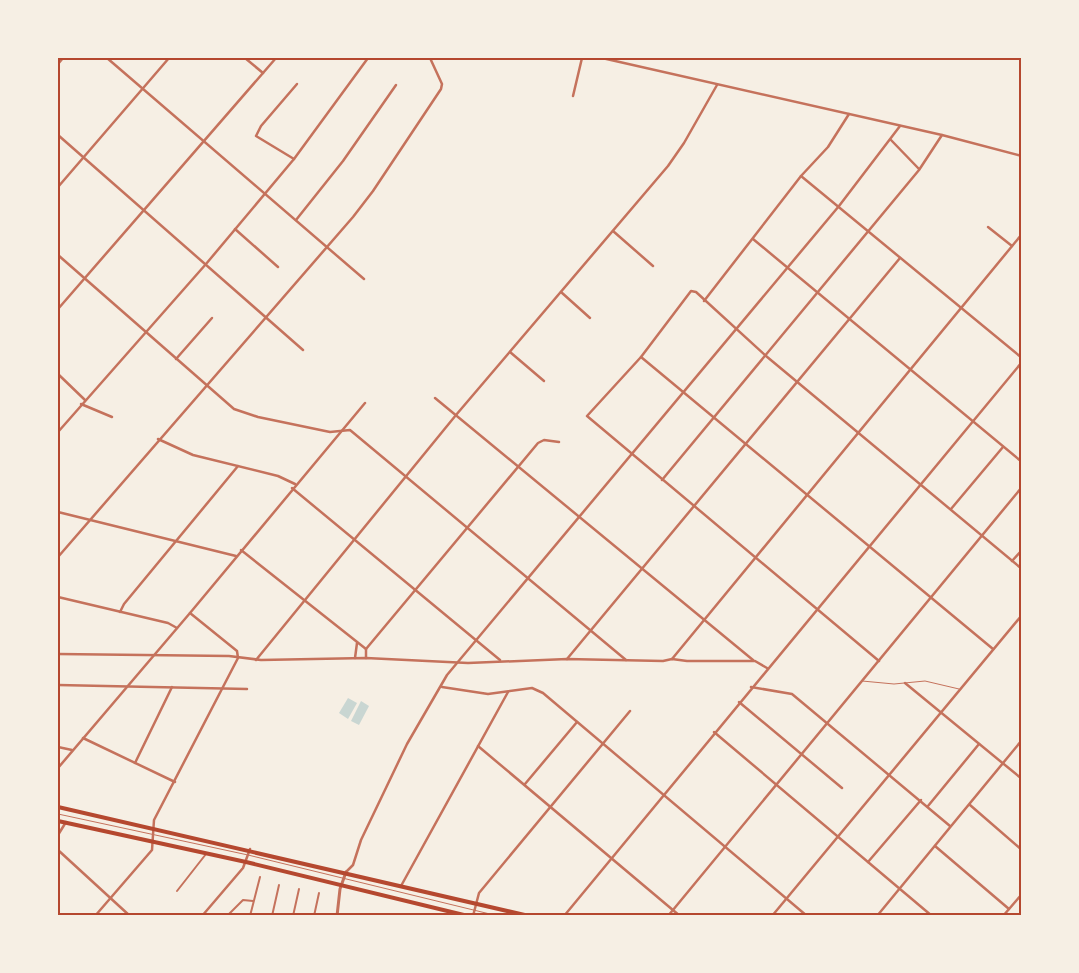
<svg xmlns="http://www.w3.org/2000/svg" width="1079" height="973" viewBox="0 0 1079 973" font-family="Barlow,sans-serif">
  <style>
    .water { fill: #c9d6d2 }
    .lines { fill: none; stroke-linecap: round; stroke-linejoin: round }
    .service { stroke: #c5725c; stroke-width: 1 }
    .pedestrian { stroke: #c5725c; stroke-width: 2 }
    .minor { stroke: #c5725c; stroke-width: 2.5 }
    .tertiary { stroke: #c5725c; stroke-width: 3 }
    .primary { stroke: #b5482f; stroke-width: 4 }
    .neatline { fill: none; stroke: #b5482f; stroke-width: 2 }
  </style>
  <rect width="100%" height="100%" fill="#f6efe4"/>
  <g class="water">
    <polygon points="348,698 357,703 348,719 339,713"/>
    <polygon points="361,701 369,706 359,725 351,721"/>
  </g>
  <g class="lines">
    <g class="service">
      <polyline points="862,681 894,684 925,681 959,689"/>
      <polyline points="58,814 248,855 498,916"/>
    </g>
    <g class="pedestrian">
      <polyline points="177,891 206,854"/>
      <polyline points="227,916 243,900 253,901"/>
      <polyline points="250,916 260,877"/>
      <polyline points="272,916 279,885"/>
      <polyline points="293,916 299,889"/>
      <polyline points="314,916 319,893"/>
    </g>
    <g class="minor">
      <polyline points="107,58 364,279"/>
      <polyline points="245,58 263,73"/>
      <polyline points="602,58 942,135 1022,156"/>
      <polyline points="58,64 63,58"/>
      <polyline points="573,96 582,58"/>
      <polyline points="58,135 303,350"/>
      <polyline points="891,140 919,169"/>
      <polyline points="294,159 256,136 261,126 297,84"/>
      <polyline points="801,176 1022,358"/>
      <polyline points="58,187 169,58"/>
      <polyline points="296,220 343,161 396,85"/>
      <polyline points="988,227 1012,246"/>
      <polyline points="235,229 278,267"/>
      <polyline points="613,231 653,266"/>
      <polyline points="753,239 1022,462"/>
      <polyline points="58,255 234,409 258,417 330,432 350,430 626,660"/>
      <polyline points="561,292 590,318"/>
      <polyline points="704,301 801,176 828,147 849,114"/>
      <polyline points="58,309 276,58"/>
      <polyline points="510,352 544,381"/>
      <polyline points="641,357 993,649"/>
      <polyline points="176,359 212,318"/>
      <polyline points="58,374 85,400"/>
      <polyline points="435,398 753,660"/>
      <polyline points="81,404 112,417"/>
      <polyline points="58,432 206,264 294,159 368,58"/>
      <polyline points="158,439 193,455 278,476 295,484"/>
      <polyline points="662,480 919,170 942,135"/>
      <polyline points="292,488 500,660"/>
      <polyline points="951,509 1003,447"/>
      <polyline points="58,512 236,556"/>
      <polyline points="241,550 366,649"/>
      <polyline points="58,557 353,217 373,191 441,89 442,84 430,58"/>
      <polyline points="1012,561 1022,550"/>
      <polyline points="58,597 168,623 177,628"/>
      <polyline points="120,612 124,604 238,466"/>
      <polyline points="58,654 229,656 261,660 366,658 468,663 567,659 663,661 672,659 687,661 755,661 767,668"/>
      <polyline points="355,658 357,643"/>
      <polyline points="366,658 366,649 538,443 544,440 559,442"/>
      <polyline points="567,659 900,258"/>
      <polyline points="672,659 1022,234"/>
      <polyline points="256,660 456,415 668,166 684,143 717,85"/>
      <polyline points="879,661 587,416 641,357 691,291 696,292 766,356 1022,569"/>
      <polyline points="905,683 1022,779"/>
      <polyline points="58,685 247,689"/>
      <polyline points="442,687 488,694 532,688 543,693 807,916"/>
      <polyline points="751,687 792,694 950,826"/>
      <polyline points="739,702 842,788"/>
      <polyline points="714,732 932,916"/>
      <polyline points="83,738 175,782"/>
      <polyline points="478,746 680,916"/>
      <polyline points="58,747 72,750"/>
      <polyline points="135,763 172,687"/>
      <polyline points="58,768 190,613 365,403"/>
      <polyline points="525,784 577,722"/>
      <polyline points="970,805 1022,850"/>
      <polyline points="928,806 979,744"/>
      <polyline points="58,835 66,822"/>
      <polyline points="935,846 1009,909"/>
      <polyline points="58,850 130,916"/>
      <polyline points="868,862 921,800"/>
      <polyline points="346,872 353,865 361,840 407,744 447,675 839,206 900,126"/>
      <polyline points="401,886 508,692"/>
      <polyline points="95,916 152,850 154,820 238,658 237,651 190,613"/>
      <polyline points="202,916 243,868 250,849"/>
      <polyline points="473,916 479,893 630,711"/>
      <polyline points="564,916 1022,362"/>
      <polyline points="668,916 1022,487"/>
      <polyline points="772,916 1022,615"/>
      <polyline points="877,916 1022,740"/>
      <polyline points="1003,916 1022,894"/>
    </g>
    <polyline class="tertiary" points="337,916 340,889 346,872"/>
    <g class="primary">
      <polyline points="58,807 529,916"/>
      <polyline points="58,821 246,862 468,916"/>
    </g>
  </g>
  <rect width="1079" height="973" fill="none" stroke="#f6efe4" stroke-width="118"/>
  <rect x="59" y="59" width="961" height="855" class="neatline"/>
</svg>
